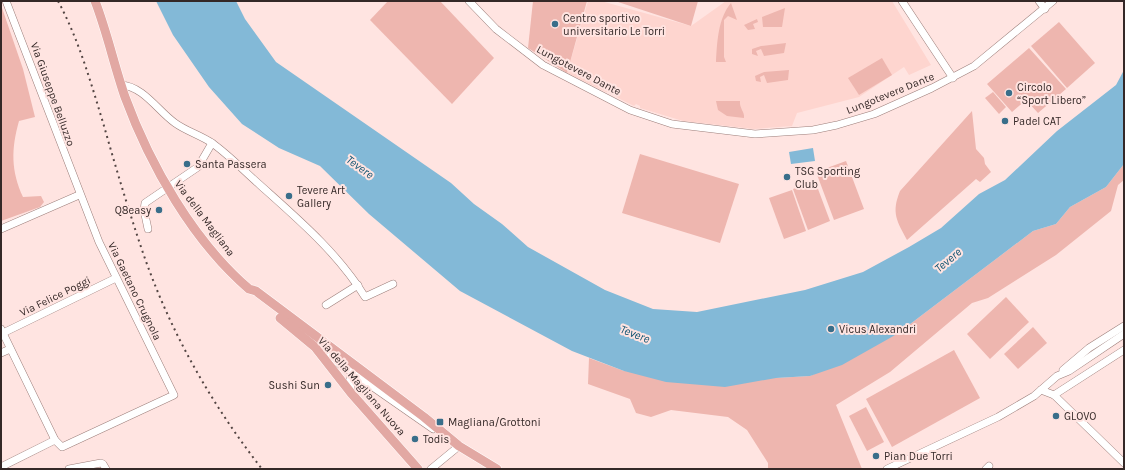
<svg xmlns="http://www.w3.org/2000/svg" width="1125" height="470" viewBox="0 0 1125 470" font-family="Karla,sans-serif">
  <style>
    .built { fill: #fed5cf }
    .green { fill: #eeb6af }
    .water { fill: #83b9d7 }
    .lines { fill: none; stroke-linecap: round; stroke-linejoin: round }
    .minor-casing { stroke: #9c7e7a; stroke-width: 8 }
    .major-casing { stroke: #fff; stroke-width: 10 }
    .minor { stroke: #fff; stroke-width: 7 }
    .major { stroke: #e2a8a3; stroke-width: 9 }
    .rail { stroke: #534543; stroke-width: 2; stroke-dasharray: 2 4; stroke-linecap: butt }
    .poi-dot { fill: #396e8a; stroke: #ffe4e1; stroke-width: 1.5 }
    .labels { text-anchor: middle; stroke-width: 4; stroke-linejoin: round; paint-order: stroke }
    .poi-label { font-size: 11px; fill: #342827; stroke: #ffe4e1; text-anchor: start }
    .street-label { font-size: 11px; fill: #342827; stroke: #ffe4e1 }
    .water-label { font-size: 12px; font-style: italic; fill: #0f5371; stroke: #ffe4e1 }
  </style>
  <rect width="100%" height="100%" fill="#ffe4e1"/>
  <polygon class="built" points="588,1 601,1 691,26 726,1 892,1 931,65 909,75 904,67 859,97 797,113 792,126 754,129 683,121 640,108 640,106 636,104 634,106 618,98 611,91 606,92 567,73"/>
  <g class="green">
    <polygon points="388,1 440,1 494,58 452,104 370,20"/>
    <polygon points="533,1 587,1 567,73 528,48"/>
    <polygon points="615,1 698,1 691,26"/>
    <path d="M731,3L737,20L728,16L724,20V57L726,62H716C717,43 718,18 731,3Z"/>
    <path d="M1,5L23,69L35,117L19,121C11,149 11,171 23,197L41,196L44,202L40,207L1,221Z"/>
    <polygon points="785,8 782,27 763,27 762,17"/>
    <polygon points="757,19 758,22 753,24 755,29 748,30 744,25"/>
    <polygon points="1059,22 1095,63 1067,88 1031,46"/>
    <polygon points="786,43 784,53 764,56 761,49 756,51 758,56 752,54 752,49 761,46"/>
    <polygon points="1029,48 1066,89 1038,113 1026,100 1012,112 987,84"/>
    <polygon points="882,58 892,75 859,95 848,78"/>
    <polygon points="789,70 788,80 767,83 764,75 760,77 761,82 756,81 755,76 764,72"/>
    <polygon points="993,92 1006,107 999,114 985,98"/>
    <path d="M716,101H740C739,108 745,112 744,118L727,116L718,110Z"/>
    <path d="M972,111L976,149L984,158L985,164L991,172L980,182L976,179L907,240C897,221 891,213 900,191Z"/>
    <polygon points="640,154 739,184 720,243 622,213"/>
    <polygon points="846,161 864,209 834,220 816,172"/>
    <polygon points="1124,164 1124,180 1118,185 1111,211 1056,255 988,298 972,303 890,372 836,405 862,469 768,469 768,463 747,430 728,417 671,410 651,417 636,413 630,399 588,384 589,358 624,371 776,378 810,376 897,334 1033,231 1056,224 1070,207 1106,187"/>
    <polygon points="815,181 830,221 808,230 793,189"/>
    <polygon points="792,190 806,231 784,239 769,198"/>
    <polygon points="1006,297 1029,322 990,359 967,334"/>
    <polygon points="1033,327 1047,343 1018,369 1004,354"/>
    <polygon points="954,350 980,398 892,447 866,399"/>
    <polygon points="866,407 884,442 867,451 849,416"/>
  </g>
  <g class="water">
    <polygon points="156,1 236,1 245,19 276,62 451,183 474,204 502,224 528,247 605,290 653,309 697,312 805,290 863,272 909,247 941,228 979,194 1005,180 1057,131 1116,85 1124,70 1124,164 1106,187 1070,207 1056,224 1033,231 897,334 842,365 810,376 776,378 725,387 666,382 624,371 572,351 460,291 369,214 320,166 279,148 242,124 209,87 173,35"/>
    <polygon points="813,148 815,161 791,164 789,152"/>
  </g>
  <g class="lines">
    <defs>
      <g id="minor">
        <polyline points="469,1 496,29 543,65 630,110 672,124 755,134 813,130 837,125 874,114 932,88 974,66 1053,1"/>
        <polyline points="902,1 953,78"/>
        <polyline points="1039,1 1045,9"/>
        <path d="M121,85C143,86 158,111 175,123C186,131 200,135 212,143C229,155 244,171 260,185C298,219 338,253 365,297L393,284"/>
        <polyline points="1,229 79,195"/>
        <polyline points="148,229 144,210 145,203 198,167 212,143"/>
        <polyline points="326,305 358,285"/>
        <polyline points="1,329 55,440 62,447 174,395 99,242 6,1"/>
        <polyline points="3,333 116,278"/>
        <polyline points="321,351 433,429"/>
        <polyline points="1,353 10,349"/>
        <polyline points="1063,370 1089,348 1124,326"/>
        <polyline points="1041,390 1054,395 1124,463"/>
        <polyline points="351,392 350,378 356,372"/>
        <polyline points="1054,395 1124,350"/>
        <polyline points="1,467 55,440"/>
        <polyline points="69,469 101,463 103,464 106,469"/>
        <polyline points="431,469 459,446 456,444"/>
        <polyline points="887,469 998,417 1034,396 1057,376 1069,371 1124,334"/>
        <polyline points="986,469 989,466"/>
      </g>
      <g id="major">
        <path d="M95,1C107,32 114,65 125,97C150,165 193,241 249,289L256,291L424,417L459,446L497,469"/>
        <polyline points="280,318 315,347 351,393 418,469"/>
      </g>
    </defs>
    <use href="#minor" class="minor-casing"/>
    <use href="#major" class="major-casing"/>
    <use href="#minor" class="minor"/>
    <use href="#major" class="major"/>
    <path class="rail" d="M58,1C79,40 91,83 104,126C115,165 127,205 140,244C167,326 209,401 262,469"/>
  </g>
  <g class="poi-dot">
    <circle cx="555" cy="24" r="4"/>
    <circle cx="1009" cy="93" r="4"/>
    <circle cx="1005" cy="121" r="4"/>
    <circle cx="187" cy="164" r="4"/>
    <circle cx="787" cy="177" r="4"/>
    <circle cx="289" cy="196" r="4"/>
    <circle cx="159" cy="210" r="4"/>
    <circle cx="831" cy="329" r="4"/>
    <circle cx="328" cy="385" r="4"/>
    <circle cx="1056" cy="416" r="4"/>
    <rect x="436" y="418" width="8" height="8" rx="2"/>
    <circle cx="415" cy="439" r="4"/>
    <circle cx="876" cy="456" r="4"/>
  </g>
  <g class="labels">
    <g class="poi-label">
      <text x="563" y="22">Centro sportivo<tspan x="563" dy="13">universitario Le Torri</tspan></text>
      <text x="1017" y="91">Circolo<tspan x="1017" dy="13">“Sport Libero”</tspan></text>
      <text x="1013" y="125">Padel CAT</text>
      <text x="195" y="168">Santa Passera</text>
      <text x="795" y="175">TSG Sporting<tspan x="795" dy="13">Club</tspan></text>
      <text x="297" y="194">Tevere Art<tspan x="297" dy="13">Gallery</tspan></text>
      <text x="151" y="214" text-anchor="end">Q8easy</text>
      <text x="839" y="333">Vicus Alexandri</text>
      <text x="320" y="389" text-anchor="end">Sushi Sun</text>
      <text x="1064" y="420">GLOVO</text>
      <text x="448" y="426">Magliana/Grottoni</text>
      <text x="423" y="443">Todis</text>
      <text x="884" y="460">Pian Due Torri</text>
    </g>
    <g class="street-label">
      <text transform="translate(579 70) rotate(28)" y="4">Lungotevere Dante</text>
      <text transform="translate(890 93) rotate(-22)" y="4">Lungotevere Dante</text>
      <text transform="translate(53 94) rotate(70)" y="4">Via Giuseppe Belluzzo</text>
      <text transform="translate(205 218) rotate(53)" y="4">Via della Magliana</text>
      <text transform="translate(135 291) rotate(64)" y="4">Via Gaetano Crugnola</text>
      <text transform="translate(55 296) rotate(-26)" y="4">Via Felice Poggi</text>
      <text transform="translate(362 386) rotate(49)" y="4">Via della Magliana Nuova</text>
    </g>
    <g class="water-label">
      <text transform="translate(360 167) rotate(36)" y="4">Tevere</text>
      <text transform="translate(948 260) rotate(-40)" y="4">Tevere</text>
      <text transform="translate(635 334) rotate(21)" y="4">Tevere</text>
    </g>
  </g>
  <rect width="1125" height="470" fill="none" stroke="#342827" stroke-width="4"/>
</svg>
